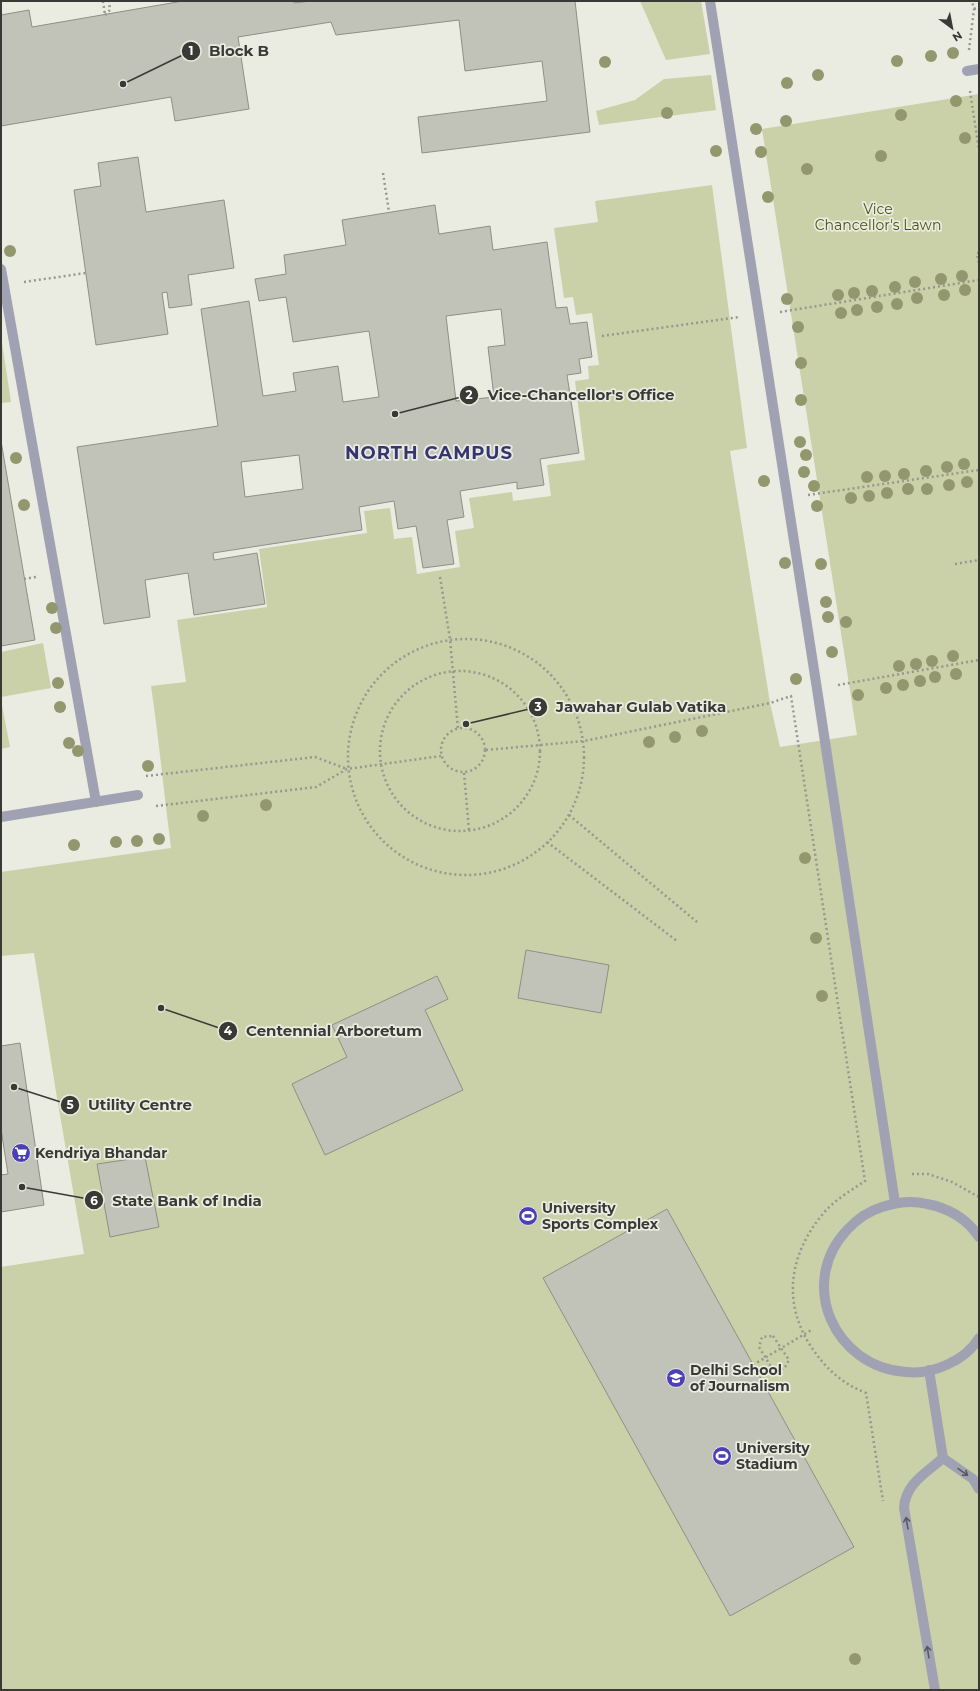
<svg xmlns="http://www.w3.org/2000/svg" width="980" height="1691" viewBox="0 0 980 1691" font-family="Montserrat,sans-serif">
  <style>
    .green { fill: #cad0a7 }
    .building { fill: #c1c3b8; stroke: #8e9085; fill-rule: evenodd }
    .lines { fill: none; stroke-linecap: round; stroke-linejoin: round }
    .path { stroke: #96978f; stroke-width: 2.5; stroke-dasharray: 2 3; stroke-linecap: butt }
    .service { stroke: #a0a2b3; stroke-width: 10 }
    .minor { stroke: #a0a2b3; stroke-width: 10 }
    .tree { fill: #93976e }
    .oneway { stroke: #58595b }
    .labels { text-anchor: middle; stroke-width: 3.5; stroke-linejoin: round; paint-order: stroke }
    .park-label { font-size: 14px; fill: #4c5210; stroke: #eaece1 }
    .poi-label { font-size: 14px; font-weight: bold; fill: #393a35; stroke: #eaece1; text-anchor: start }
    .district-label { font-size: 18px; font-weight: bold; letter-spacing: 1px; fill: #373571; stroke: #eaece1 }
    .leader { fill: none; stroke: #393a35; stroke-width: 1.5 }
    .callout-dot { fill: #393a35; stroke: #eaece1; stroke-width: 1.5 }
    .mark-label { font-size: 12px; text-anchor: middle; font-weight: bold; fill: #fff }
    .callout-label { font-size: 15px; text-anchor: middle; font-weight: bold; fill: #393a35; stroke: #eaece1; stroke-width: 3.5; stroke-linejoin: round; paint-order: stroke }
  </style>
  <rect width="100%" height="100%" fill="#eaece1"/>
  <g class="green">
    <polygon points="640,1 701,1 710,54 666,60"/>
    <polygon points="711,75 716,110 599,125 596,111 635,100 664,79"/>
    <path d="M979,94V1690H1V1267L84,1254L56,1092L34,953L1,956V872L171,848C164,794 159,740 151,686L186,682L177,620L267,607L259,549L367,533L364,511L390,508L394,539L412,537L417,574L460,567L455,531L474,528L469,498L512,492L513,501L551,496L547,465L585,460L575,381L589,379L588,366L599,365L592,313L576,315L573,297L564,298L554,228L598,222L595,201L712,185L747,448L730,451L770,703L780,747L857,735L762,129Z"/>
    <polygon points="1,336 11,402 1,403"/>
    <polygon points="43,643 51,688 1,697 1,652"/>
    <polygon points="1,700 10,747 1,749"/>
  </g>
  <g class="building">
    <polygon points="183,1 294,1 294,3 311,1 575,1 590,132 422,153 418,117 547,101 542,61 465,71 459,20 336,35 331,22 238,37 249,109 175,121 171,97 1,126 1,15 29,10 32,27"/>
    <polygon points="138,157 146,212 224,200 234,268 188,275 192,305 169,308 167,292 162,293 168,334 96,345 74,190 101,186 98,163"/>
    <path d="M435,205L439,234L490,226L493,250L547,242L556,308L567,307L570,324L587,322L592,357L579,359L581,373L567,375L579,453L540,459L544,485L517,489V482L460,491L464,517L447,520L454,564L423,568L416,526L398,529L394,501L359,507L362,530L213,553L214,560L257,553L265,604L194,615L188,573L145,580L150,617L104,624L77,447L218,426L201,309L249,301L263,396L296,391L293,373L338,366L343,402L379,397L369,331L293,342L286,297L259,301L255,279L286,274L284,255L346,245L342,220ZM501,309L505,345L488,347L494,397L456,401L446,316ZM299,455L303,489L245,497L241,462Z"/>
    <polygon points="1,441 35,640 1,646"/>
    <polygon points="526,950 609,965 601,1013 518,998"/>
    <polygon points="437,976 448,999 425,1010 463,1090 325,1155 292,1084 347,1057 332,1025"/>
    <polygon points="20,1043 44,1205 1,1212 1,1175 8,1174 1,1129 1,1046"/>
    <polygon points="145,1157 159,1227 110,1237 97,1164"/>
    <polygon points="667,1209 854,1547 730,1616 543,1278"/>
  </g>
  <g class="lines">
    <g class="path">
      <polyline points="103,1 105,15"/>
      <polyline points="974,9 979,7"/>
      <polyline points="105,15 110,10 109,1"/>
      <polyline points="969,50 974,9 972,1"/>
      <polyline points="970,91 979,150"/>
      <polyline points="383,173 389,212"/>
      <polyline points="979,253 977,253 979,264"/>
      <polyline points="24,282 86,273"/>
      <polyline points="780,312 979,280"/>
      <polyline points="602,336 739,317"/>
      <polyline points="808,495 979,470"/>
      <polyline points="955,564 979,560"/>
      <polyline points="440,577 450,639 458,729"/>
      <polyline points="24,579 36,577"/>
      <circle cx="466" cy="757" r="118"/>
      <circle cx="460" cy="751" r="80"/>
      <polyline points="838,685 979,660"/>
      <circle cx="463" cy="750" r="22"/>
      <path d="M486,750L584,741L770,703L791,696L865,1181C850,1191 833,1201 822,1215C790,1254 782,1301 810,1345C824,1367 841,1383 866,1393L883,1501"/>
      <polyline points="464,773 469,830"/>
      <polyline points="146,776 315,757 347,769"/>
      <polyline points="156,806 316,787 347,769 441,756"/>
      <polyline points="569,815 697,922"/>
      <polyline points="547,842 677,941"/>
      <polyline points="912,1174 928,1174 952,1182 979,1197"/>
      <polygon points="773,1336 789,1360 784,1369 773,1370 759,1347 762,1337"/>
      <polyline points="753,1365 813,1329"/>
    </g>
    <polyline class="service" points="967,71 979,69"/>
    <g class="minor">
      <polyline points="710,1 817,689 895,1203"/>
      <polyline points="1,269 96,802"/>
      <polyline points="1,817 138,795"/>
      <path d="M979,1237C967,1219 948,1208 927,1204C912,1200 897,1202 882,1207C869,1211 857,1219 847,1230C797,1283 834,1367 906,1372C932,1375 965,1361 979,1338"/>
      <polyline points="929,1370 943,1458 973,1479 979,1489"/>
      <path d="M935,1690L904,1508C905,1484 926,1473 943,1458"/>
    </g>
  </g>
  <g class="tree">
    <circle cx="953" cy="53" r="6"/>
    <circle cx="931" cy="56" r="6"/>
    <circle cx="897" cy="61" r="6"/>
    <circle cx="605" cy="62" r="6"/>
    <circle cx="818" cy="75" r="6"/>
    <circle cx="787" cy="83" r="6"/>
    <circle cx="956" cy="101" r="6"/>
    <circle cx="667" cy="113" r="6"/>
    <circle cx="901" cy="115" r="6"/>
    <circle cx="786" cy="121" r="6"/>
    <circle cx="756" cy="129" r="6"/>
    <circle cx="965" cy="138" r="6"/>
    <circle cx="716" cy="151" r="6"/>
    <circle cx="761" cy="152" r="6"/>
    <circle cx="881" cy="156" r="6"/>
    <circle cx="807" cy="169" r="6"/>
    <circle cx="768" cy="197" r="6"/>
    <circle cx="10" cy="251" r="6"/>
    <circle cx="962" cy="276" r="6"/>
    <circle cx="941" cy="279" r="6"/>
    <circle cx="915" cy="282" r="6"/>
    <circle cx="895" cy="287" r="6"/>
    <circle cx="965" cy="290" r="6"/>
    <circle cx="872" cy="291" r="6"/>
    <circle cx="854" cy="293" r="6"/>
    <circle cx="838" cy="295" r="6"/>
    <circle cx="944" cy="295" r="6"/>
    <circle cx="917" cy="298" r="6"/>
    <circle cx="787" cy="299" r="6"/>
    <circle cx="897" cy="304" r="6"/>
    <circle cx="877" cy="307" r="6"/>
    <circle cx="857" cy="310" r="6"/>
    <circle cx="841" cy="313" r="6"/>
    <circle cx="798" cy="327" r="6"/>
    <circle cx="801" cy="363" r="6"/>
    <circle cx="801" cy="400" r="6"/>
    <circle cx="800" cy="442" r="6"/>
    <circle cx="806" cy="455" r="6"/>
    <circle cx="16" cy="458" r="6"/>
    <circle cx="964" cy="464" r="6"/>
    <circle cx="947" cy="467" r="6"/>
    <circle cx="926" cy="471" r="6"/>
    <circle cx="804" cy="472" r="6"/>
    <circle cx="904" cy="474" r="6"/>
    <circle cx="885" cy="476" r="6"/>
    <circle cx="867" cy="477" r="6"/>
    <circle cx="764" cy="481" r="6"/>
    <circle cx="967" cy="482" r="6"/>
    <circle cx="949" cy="485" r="6"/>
    <circle cx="814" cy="486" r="6"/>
    <circle cx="908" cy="489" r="6"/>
    <circle cx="927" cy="489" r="6"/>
    <circle cx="887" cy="493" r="6"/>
    <circle cx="869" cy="496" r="6"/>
    <circle cx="851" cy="498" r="6"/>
    <circle cx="24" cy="505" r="6"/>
    <circle cx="817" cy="506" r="6"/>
    <circle cx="785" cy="563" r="6"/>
    <circle cx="821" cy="564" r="6"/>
    <circle cx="826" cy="602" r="6"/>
    <circle cx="52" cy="608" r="6"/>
    <circle cx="828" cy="617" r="6"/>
    <circle cx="846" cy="622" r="6"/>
    <circle cx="56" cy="628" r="6"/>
    <circle cx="832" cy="652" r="6"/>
    <circle cx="953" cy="656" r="6"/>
    <circle cx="932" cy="661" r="6"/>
    <circle cx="916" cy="664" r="6"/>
    <circle cx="899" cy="666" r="6"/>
    <circle cx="956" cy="674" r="6"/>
    <circle cx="935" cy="677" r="6"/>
    <circle cx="796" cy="679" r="6"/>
    <circle cx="920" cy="681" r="6"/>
    <circle cx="58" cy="683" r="6"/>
    <circle cx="903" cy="685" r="6"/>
    <circle cx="886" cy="688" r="6"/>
    <circle cx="858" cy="695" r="6"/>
    <circle cx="60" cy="707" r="6"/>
    <circle cx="702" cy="731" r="6"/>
    <circle cx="675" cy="737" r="6"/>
    <circle cx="649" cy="742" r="6"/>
    <circle cx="69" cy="743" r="6"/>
    <circle cx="78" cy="751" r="6"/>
    <circle cx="148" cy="766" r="6"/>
    <circle cx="266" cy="805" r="6"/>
    <circle cx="203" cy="816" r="6"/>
    <circle cx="159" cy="839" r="6"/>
    <circle cx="137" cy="841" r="6"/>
    <circle cx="116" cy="842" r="6"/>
    <circle cx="74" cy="845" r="6"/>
    <circle cx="805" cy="858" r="6"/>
    <circle cx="816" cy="938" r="6"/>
    <circle cx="822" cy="996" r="6"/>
    <circle cx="855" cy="1659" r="6"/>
  </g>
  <defs><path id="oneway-shaft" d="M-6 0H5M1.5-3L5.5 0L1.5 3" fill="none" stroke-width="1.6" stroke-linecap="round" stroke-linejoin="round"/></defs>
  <g class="oneway">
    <use href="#oneway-shaft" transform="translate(963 1472) rotate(35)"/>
    <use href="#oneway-shaft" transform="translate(907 1523) rotate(-99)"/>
    <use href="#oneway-shaft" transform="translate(928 1652) rotate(-99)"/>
  </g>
  <defs>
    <symbol id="supermarket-disc" viewBox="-11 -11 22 22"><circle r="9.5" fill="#4c40b7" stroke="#eaece1"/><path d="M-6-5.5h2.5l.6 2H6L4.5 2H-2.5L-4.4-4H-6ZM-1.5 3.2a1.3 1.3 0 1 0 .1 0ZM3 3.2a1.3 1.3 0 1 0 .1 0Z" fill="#fff"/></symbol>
    <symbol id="stadium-disc" viewBox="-11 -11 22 22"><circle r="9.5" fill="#4c40b7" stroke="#eaece1"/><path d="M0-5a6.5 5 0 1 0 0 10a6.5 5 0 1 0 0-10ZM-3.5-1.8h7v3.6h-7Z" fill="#fff"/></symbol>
    <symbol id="university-disc" viewBox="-11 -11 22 22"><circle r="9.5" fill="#4c40b7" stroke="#eaece1"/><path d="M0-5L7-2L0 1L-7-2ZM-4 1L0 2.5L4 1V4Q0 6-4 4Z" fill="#fff"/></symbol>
  </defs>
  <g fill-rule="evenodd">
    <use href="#supermarket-disc" x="10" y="1142" width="22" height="22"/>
    <use href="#stadium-disc" x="517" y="1205" width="22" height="22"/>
    <use href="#university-disc" x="665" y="1367" width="22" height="22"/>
    <use href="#stadium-disc" x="711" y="1445" width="22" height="22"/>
  </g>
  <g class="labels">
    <g class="park-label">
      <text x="878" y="214">Vice<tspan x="878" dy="16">Chancellor's Lawn</tspan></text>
    </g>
    <g class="poi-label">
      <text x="35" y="1158">Kendriya Bhandar</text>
      <text x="542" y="1213">University<tspan x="542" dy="16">Sports Complex</tspan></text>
      <text x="690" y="1375">Delhi School<tspan x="690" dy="16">of Journalism</tspan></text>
      <text x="736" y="1453">University<tspan x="736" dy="16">Stadium</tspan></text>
    </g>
    <g class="district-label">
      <text x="429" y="459">NORTH CAMPUS</text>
    </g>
  </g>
  <path class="leader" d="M123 84L191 51M395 414L469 395M466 724L538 707M161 1008L228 1031M14 1087L70 1105M22 1187L94 1200"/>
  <g class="callout-dot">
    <circle cx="123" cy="84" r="4"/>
    <circle cx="395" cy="414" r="4"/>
    <circle cx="466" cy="724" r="4"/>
    <circle cx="161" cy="1008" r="4"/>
    <circle cx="14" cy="1087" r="4"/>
    <circle cx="22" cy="1187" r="4"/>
    <circle cx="191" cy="51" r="10"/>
    <circle cx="469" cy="395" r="10"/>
    <circle cx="538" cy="707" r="10"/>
    <circle cx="228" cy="1031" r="10"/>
    <circle cx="70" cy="1105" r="10"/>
    <circle cx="94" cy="1200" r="10"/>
  </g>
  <g class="mark-label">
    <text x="191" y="55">1</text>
    <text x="469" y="399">2</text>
    <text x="538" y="711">3</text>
    <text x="228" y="1035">4</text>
    <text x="70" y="1109">5</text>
    <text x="94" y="1205">6</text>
  </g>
  <g class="callout-label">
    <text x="239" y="56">Block B</text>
    <text x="581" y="400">Vice-Chancellor's Office</text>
    <text x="641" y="712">Jawahar Gulab Vatika</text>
    <text x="334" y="1036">Centennial Arboretum</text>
    <text x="140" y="1110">Utility Centre</text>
    <text x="187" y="1206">State Bank of India</text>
  </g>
  <rect width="980" height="1691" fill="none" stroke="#393a35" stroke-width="4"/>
  <g transform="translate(952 28) rotate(148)" stroke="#eaece1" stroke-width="3" paint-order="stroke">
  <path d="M0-3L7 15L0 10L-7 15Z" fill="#393a35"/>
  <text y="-6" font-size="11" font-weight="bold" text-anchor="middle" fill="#393a35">N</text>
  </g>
</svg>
